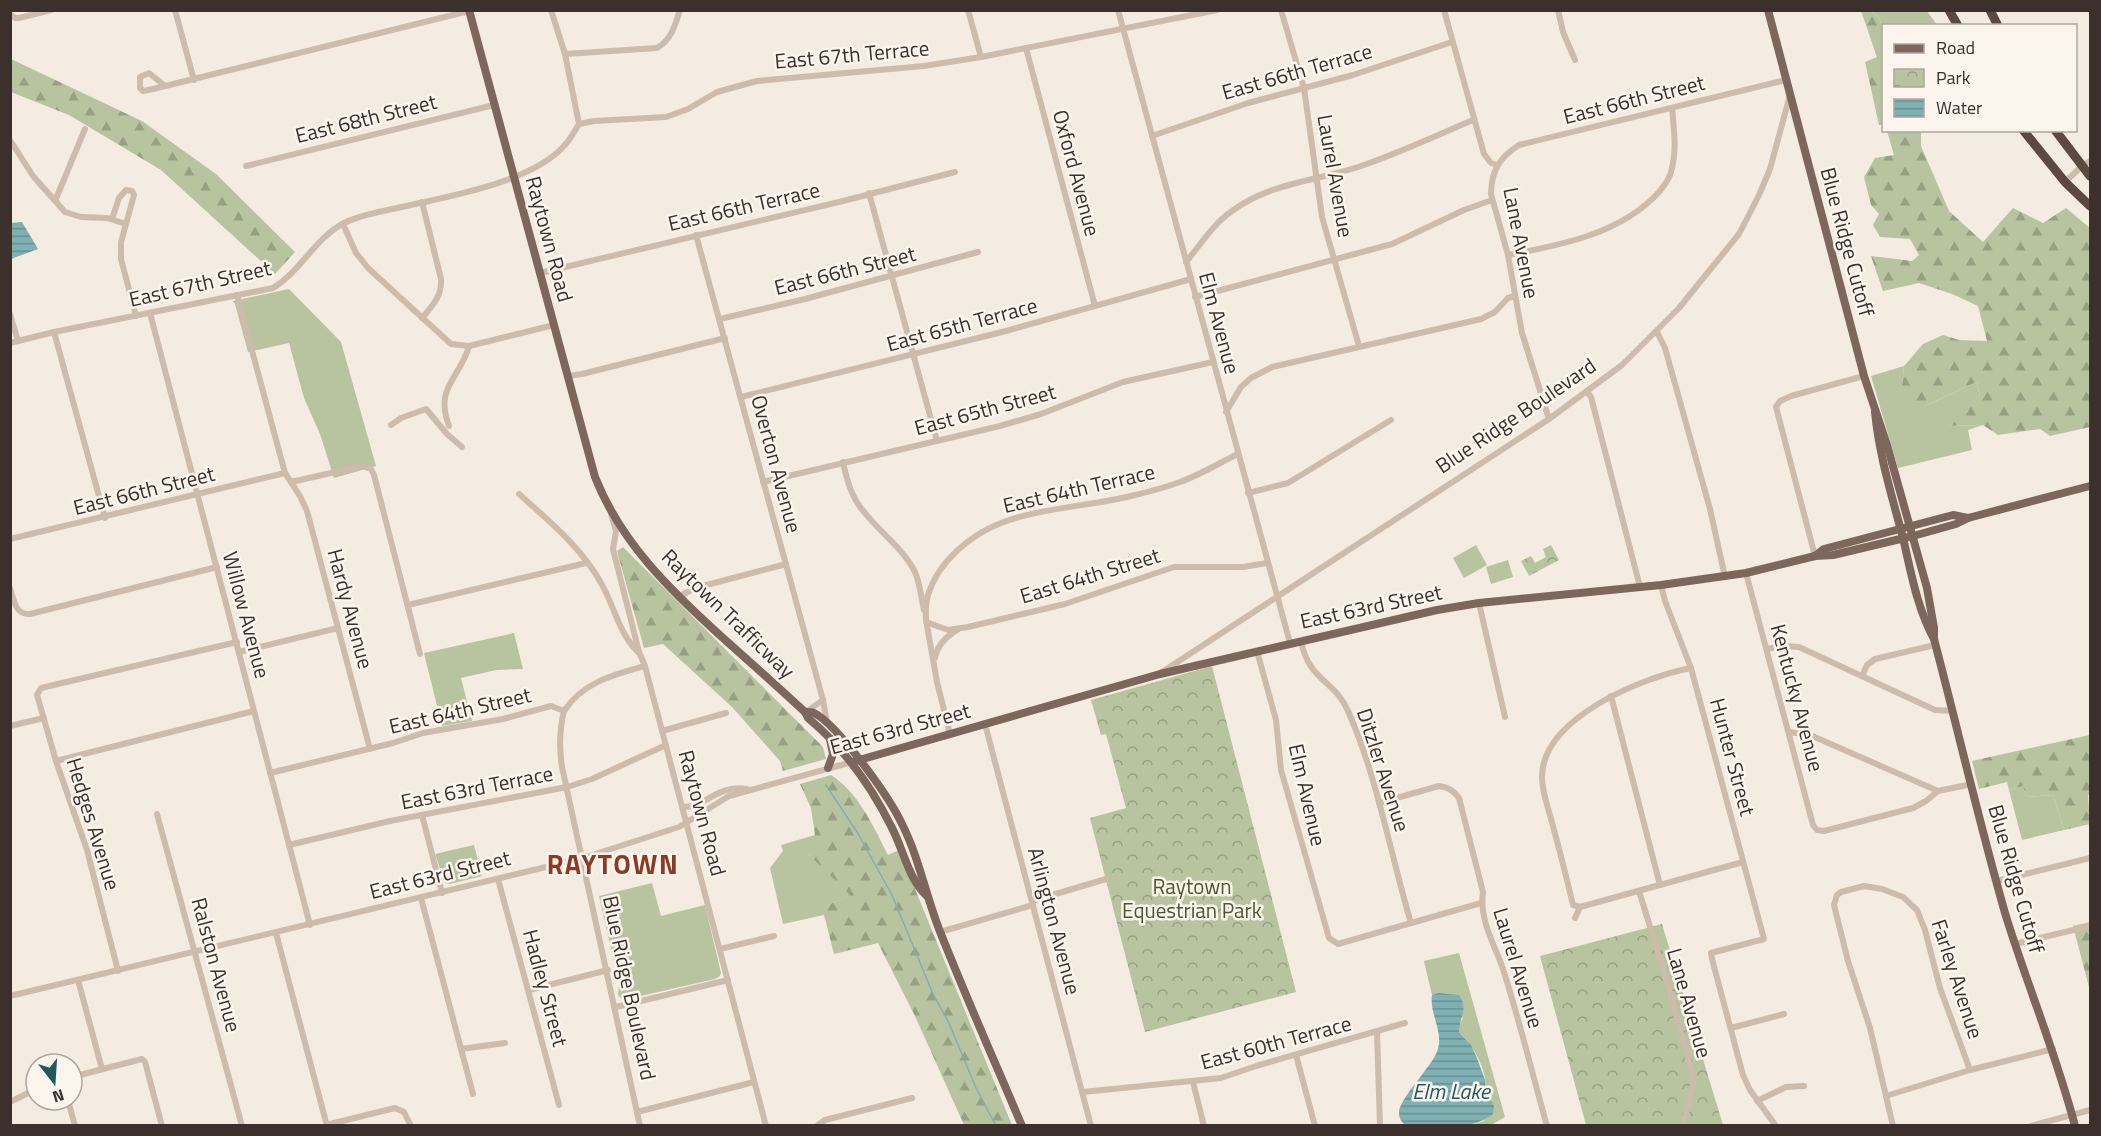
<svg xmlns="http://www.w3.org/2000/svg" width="2101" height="1136" viewBox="0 0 2101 1136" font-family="'Titillium Web',sans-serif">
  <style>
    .grass { fill: #b8c4a0 }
    .forest { fill: url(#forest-firs) }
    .park { fill: url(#park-crowns) }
    .water { fill: url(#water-rules) }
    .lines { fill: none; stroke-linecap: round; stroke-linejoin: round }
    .stream { stroke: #7fb0b2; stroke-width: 1.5 }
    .minor { stroke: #cdbbac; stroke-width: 6 }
    .major { stroke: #7d675c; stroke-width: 8 }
    .highway { stroke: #5c4a42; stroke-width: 9 }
    .labels { text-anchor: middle; stroke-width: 5; stroke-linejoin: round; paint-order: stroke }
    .street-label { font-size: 21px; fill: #3b302b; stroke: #fbf5ee }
    .park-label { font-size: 21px; fill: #4a5a2e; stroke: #fbf5ee }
    .water-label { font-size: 22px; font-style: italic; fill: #1f5a5e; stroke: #fbf5ee }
    .district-label { font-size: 27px; font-weight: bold; letter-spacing: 1.5px; fill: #8c3b22; stroke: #fbf5ee }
  </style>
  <defs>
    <pattern id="forest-firs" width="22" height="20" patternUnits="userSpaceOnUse" patternTransform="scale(1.5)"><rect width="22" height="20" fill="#b8c4a0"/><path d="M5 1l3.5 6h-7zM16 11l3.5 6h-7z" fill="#97a083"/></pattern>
    <pattern id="park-crowns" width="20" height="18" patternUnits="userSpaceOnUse" patternTransform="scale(1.5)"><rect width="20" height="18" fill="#b8c4a0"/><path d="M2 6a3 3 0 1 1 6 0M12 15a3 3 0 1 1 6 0" fill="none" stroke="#97a083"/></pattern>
    <pattern id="water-rules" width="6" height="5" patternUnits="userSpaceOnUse" patternTransform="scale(1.5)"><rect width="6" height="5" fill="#7fb0b2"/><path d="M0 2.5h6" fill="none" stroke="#699091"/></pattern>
  </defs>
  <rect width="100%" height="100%" fill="#f4ebe1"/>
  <g class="grass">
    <polygon points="1872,11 1927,11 1937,25 1884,26 1883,28 1879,18"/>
    <polygon points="289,289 341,342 376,466 334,478 320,434 304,398 289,343 248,352 235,304 233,301"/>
    <polygon points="1904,366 1902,386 1925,406 1976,382 1980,396 1963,407 1946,426 1983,425 1968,430 1972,450 1898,468 1871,376"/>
    <polygon points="1476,545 1487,565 1464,578 1453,558"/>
    <polygon points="1508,560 1513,577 1491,584 1486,567"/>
    <polygon points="514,633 523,669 496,670 461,678 472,721 442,726 424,653"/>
    <polygon points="2023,786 2026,797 2053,795 2064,830 2022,840 2009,790"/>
    <polygon points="815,835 808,854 851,895 824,907 824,915 783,924 770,868 783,851 781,845"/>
    <polygon points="474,845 482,876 450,884 445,883 435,854"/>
    <polygon points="652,883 661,916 705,905 721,973 720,976 715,979 623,1000 618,995 619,984 599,896"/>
    <path d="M1459,953L1505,1117L1491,1125H1471L1484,1121L1490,1097C1485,1091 1486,1087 1485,1079C1483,1063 1471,1043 1459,1032V1025L1463,1018L1438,993L1432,995L1424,961Z"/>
  </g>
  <g class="forest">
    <polygon points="1861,11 1872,11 1879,18 1883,28 1883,125 1879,125 1865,62 1877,57"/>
    <polygon points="11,59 142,121 216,174 295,252 275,274 161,170 69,115 11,92"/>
    <polygon points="1887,131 1921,131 1921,146 1949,211 1983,242 2013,208 2043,223 2066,208 2090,228 2090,427 2050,436 2040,429 1998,435 1983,425 1946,426 1942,418 1980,396 1976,382 1925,406 1910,403 1902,386 1904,366 1923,344 1943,335 1959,340 1987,341 1978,306 1952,294 1919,283 1883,291 1871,256 1912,261 1919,255 1910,239 1880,237 1873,225 1879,214 1871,205 1864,177 1875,158 1894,155"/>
    <polygon points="623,547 823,747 826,759 783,771 780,761 732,707 663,644 644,648 617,551"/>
    <polygon points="2090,735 2090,794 2088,795 2090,824 2064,830 2053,795 2026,797 2023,786 2009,790 2007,782 1979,789 1972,761"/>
    <path d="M831,775C859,793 873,826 888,855L899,850L1012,1125H964L915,1016L878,943L834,954L824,915V907L850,895L808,854V844L815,835L811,808L800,784Z"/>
    <polygon points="2090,922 2090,991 2073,926"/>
  </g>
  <g class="park">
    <polygon points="1551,545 1559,560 1529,576 1521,561 1531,556 1535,563 1546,557 1543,549"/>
    <polygon points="1212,666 1296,992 1145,1032 1090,818 1126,808 1106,734 1101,735 1091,700"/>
    <polygon points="1662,924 1723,1125 1586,1125 1540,956"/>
  </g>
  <g class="water">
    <polygon points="22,222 38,249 11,259 11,223"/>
    <path d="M1438,993L1459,995C1469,1009 1459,1018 1459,1032L1471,1045L1477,1058L1485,1080L1486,1092L1494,1106L1493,1114C1469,1133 1433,1126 1405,1125C1401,1122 1399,1118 1399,1113C1398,1101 1429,1069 1436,1054C1446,1034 1429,1015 1432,995Z"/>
  </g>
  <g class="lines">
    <polyline class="stream" points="826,785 857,832 892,895 933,994 949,1023 976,1088 996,1126"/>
    <g class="minor">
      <polyline points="175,10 194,80"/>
      <polyline points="551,10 565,54 579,124"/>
      <polyline points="968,10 981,57"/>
      <polyline points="1118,10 1290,643"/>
      <polyline points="1281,10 1304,88 1322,217 1359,346"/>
      <polyline points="1444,10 1484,154 1491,163 1497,165"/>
      <polyline points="1558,10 1563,32 1575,60"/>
      <polyline points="10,14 15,18 19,18 51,10"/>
      <polyline points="1026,48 1095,306"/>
      <path d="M565,54L657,48C671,40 675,26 680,10"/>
      <polyline points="164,85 149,73 140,77 140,88 143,91 153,89 469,11"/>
      <polyline points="1152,136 1248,103 1353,75 1452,42"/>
      <polyline points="10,140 33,176 65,212 81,217 107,218 126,224"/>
      <polyline points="246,166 494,105"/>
      <polyline points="2065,182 2082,166 2090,161"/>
      <polyline points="869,193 937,441"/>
      <polyline points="55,201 85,129"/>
      <path d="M422,202L441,279C442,296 433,305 422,318"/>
      <polyline points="112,219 119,198 126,190 132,191 134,195 121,242 121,259 136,316"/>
      <polyline points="343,224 356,253 368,268 451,344 469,346 554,325"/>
      <polyline points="696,235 823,700 827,723"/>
      <path d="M1508,255C1561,245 1621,234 1659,192C1664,186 1669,180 1671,172C1677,152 1674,129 1672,108"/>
      <path d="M1186,262C1201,244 1213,224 1232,211C1270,183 1315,181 1358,167C1397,154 1435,136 1473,120"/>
      <polyline points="540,273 843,201 955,172"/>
      <polyline points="237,295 285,473 300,496 307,511 370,749"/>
      <polyline points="1195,297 1392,244 1464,210 1492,200"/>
      <polyline points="150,313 310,925"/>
      <polyline points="10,314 18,341"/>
      <polyline points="720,319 805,299 978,252"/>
      <polyline points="54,332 105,518"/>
      <polyline points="1657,332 1665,348 1710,509 1725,577"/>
      <path d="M10,343L54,332L273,288C301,271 315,238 344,223C360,215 380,212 397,208C445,197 530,183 563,147C570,140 574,132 579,124L594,121L666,117L688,109L717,92L757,81L924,66L981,57L1217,10"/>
      <polyline points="568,376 582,374 725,338"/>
      <polyline points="1587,392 1591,397 1640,587"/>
      <polyline points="741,397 1006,331 1191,279"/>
      <polyline points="1226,412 1241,387 1251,378 1272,367 1481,319 1495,312 1508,298 1515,296"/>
      <path d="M1549,419L1522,333L1508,255L1491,194C1491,171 1500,157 1519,145L1786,80"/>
      <polyline points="391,425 401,418 426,409 447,434 462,447"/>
      <path d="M449,426C434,387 460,379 469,346"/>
      <path d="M1238,454C1219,463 1200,475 1180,482C1164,488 1148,492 1131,496C1091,506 1039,508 1001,523C970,535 938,562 928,595C925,604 926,613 926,622L948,630L968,627L1065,604L1174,567H1243L1267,563"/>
      <path d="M843,462C847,481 852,499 865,513C880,532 902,548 914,570C920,581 921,598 924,610"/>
      <polyline points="291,482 362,466 371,469 374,475 420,654"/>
      <polyline points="763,482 1000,426 1041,414 1123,382 1213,362"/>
      <polyline points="1248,493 1288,483 1391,420"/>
      <path d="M519,494C548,520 582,548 601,583C614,605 619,634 638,652"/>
      <polyline points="611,514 616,531 613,549 639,652 645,666 766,1126"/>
      <polyline points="10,539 285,473"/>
      <polyline points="1815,556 1776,407 1780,401 1791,396 1864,376"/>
      <polyline points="1746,573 1813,825 1817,830 1824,831 1913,808 1926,801 1938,791 1972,784"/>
      <polyline points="1661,585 1665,601 1691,668 1764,939 1711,953 1712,959 1743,1075 1750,1090 1776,1126"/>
      <path d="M10,588C14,600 15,615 30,614L217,567"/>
      <polyline points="678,597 695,588 786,564"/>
      <polyline points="1479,603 1505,717"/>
      <polyline points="408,605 586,563"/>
      <polyline points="926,620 937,682 950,734"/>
      <path d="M1301,641C1309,682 1335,680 1348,711C1378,779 1390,853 1411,923"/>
      <polyline points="1767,649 1783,646 1799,647 1935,710 1953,711"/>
      <polyline points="1257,651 1276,720 1281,770 1329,938 1338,944 1481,903"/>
      <polyline points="239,652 338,628"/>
      <path d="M935,658C937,645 946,637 957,630"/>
      <polyline points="1162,672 1549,419 1622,365 1679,308 1739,234 1759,195 1770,169 1790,95"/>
      <polyline points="1862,676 1867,665 1875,659 1935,645"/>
      <polyline points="1611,696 1660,885"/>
      <path d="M564,711C559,731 559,747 562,767L640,1126"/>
      <polyline points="806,712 823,700"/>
      <polyline points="985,724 1091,1126"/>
      <polyline points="10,726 44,718"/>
      <polyline points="662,731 726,713"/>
      <polyline points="1789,732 1810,735 1938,791"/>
      <polyline points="56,761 254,711"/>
      <path d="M270,773L393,743L423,733L503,719L551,706L564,711C583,682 613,675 645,666"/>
      <path d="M1379,803L1439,786C1448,787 1454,790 1459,798L1483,892C1479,918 1493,942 1502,966C1519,1018 1532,1073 1547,1126"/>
      <path d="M683,807C704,808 718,784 747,789"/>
      <polyline points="157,814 242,1126"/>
      <polyline points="422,815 442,893"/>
      <polyline points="289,845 390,821 567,787 592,779 666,745"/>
      <polyline points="498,879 559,1105"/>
      <polyline points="1997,881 2090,858"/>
      <polyline points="1639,891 1668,985 1692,1073 1693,1086 1683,1126"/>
      <polyline points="421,898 473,1094"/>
      <polyline points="1032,901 1106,879"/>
      <path d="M1580,907L1573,905C1567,880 1561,855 1554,830C1550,812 1542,795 1542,777C1542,718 1643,677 1691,668"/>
      <polyline points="1575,918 1580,907 1743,862"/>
      <polyline points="940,932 1033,905"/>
      <polyline points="276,933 327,1126"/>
      <polyline points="2015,944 2090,926"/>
      <polyline points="720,949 774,936"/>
      <polyline points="118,971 87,850 56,761 37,695 41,688 237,642"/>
      <polyline points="78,980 102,1069"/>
      <polyline points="529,990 608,970"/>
      <polyline points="10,996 583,858 679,827 729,796 852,762"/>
      <polyline points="616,1007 728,980"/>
      <polyline points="1731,1028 1784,1014"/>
      <polyline points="1377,1032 1380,1126"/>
      <polyline points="461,1049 505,1043"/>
      <polyline points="1296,1055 1315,1126"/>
      <polyline points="72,1077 142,1059 145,1062 162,1126"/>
      <polyline points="1193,1082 1204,1126"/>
      <polyline points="1083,1092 1221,1078 1256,1066 1405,1023"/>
      <polyline points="1886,1096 1970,1070 2053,1049"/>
      <polyline points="68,1100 75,1126"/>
      <polyline points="1757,1101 1786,1087 1804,1086"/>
      <polyline points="10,1102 36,1089"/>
      <polyline points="637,1112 754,1082"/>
      <polyline points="326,1125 395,1108 404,1112 411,1126"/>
      <polyline points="817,1126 825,1120 912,1098"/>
      <polyline points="1893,1126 1870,1028 1848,961 1834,905 1837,895 1841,892 1864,886 1882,889 1903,897 1917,910 1925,930 1940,988 1970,1070"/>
      <polyline points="2031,1126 2090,1110"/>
    </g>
    <g class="major">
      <path d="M469,10L595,477C621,543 671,591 723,638C750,662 778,687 805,712L808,718C844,748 870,784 891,826C903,848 908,878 926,895"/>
      <polyline points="1768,10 1864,376 1887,445 1927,588 1934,628 1934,638"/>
      <path d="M1875,412C1879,455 1892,496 1903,538C1911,572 1917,608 1934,639C1958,730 1979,822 2005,913C2027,985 2056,1053 2075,1126"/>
      <polyline points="1815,556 1824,549 1953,515 1968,518"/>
      <path d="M805,712C807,712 812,712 814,713C838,725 889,797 901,822C919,857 925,893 939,929C965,995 994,1060 1022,1126"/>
      <polyline points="852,762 1160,674 1437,610 1479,603 1661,585 1746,573 1815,556 1833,555 1913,536 1956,524 1968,518 2090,486"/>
      <polyline points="828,768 833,754 830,739"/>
    </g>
    <g class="highway">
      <polyline points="1949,10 1958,26"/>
      <polyline points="1990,10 1998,26"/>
      <polyline points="2023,130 2065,182 2090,206"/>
      <polyline points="2055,130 2090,176"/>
    </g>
  </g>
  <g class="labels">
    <g class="street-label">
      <text transform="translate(852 55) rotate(-5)" y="7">East 67th Terrace</text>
      <text transform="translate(1297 72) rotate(-16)" y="7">East 66th Terrace</text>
      <text transform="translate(1634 100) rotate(-14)" y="7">East 66th Street</text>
      <text transform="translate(366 119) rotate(-14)" y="7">East 68th Street</text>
      <text transform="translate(1076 173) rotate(75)" y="7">Oxford Avenue</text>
      <text transform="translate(1335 176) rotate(80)" y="7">Laurel Avenue</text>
      <text transform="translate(744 207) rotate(-13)" y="7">East 66th Terrace</text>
      <text transform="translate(549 239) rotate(75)" y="7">Raytown Road</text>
      <text transform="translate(1847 242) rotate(75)" y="7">Blue Ridge Cutoff</text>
      <text transform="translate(1521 243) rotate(79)" y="7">Lane Avenue</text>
      <text transform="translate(845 271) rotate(-14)" y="7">East 66th Street</text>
      <text transform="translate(200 284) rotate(-13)" y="7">East 67th Street</text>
      <text transform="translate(1219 323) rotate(75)" y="7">Elm Avenue</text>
      <text transform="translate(962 325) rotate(-15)" y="7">East 65th Terrace</text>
      <text transform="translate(985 410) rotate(-15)" y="7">East 65th Street</text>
      <text transform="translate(1516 416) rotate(-34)" y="7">Blue Ridge Boulevard</text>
      <text transform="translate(776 464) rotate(75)" y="7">Overton Avenue</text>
      <text transform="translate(1079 489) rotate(-13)" y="7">East 64th Terrace</text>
      <text transform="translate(144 491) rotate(-14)" y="7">East 66th Street</text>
      <text transform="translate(1090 576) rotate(-17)" y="7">East 64th Street</text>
      <text transform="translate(1371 607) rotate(-12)" y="7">East 63rd Street</text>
      <text transform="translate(350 609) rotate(75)" y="7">Hardy Avenue</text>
      <text transform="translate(728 614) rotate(44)" y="7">Raytown Trafficway</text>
      <text transform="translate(246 615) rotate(75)" y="7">Willow Avenue</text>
      <text transform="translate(1797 698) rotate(75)" y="7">Kentucky Avenue</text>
      <text transform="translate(460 711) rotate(-13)" y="7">East 64th Street</text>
      <text transform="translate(900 729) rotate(-15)" y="7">East 63rd Street</text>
      <text transform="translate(1732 757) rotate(75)" y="7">Hunter Street</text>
      <text transform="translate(1383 770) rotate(72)" y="7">Ditzler Avenue</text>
      <text transform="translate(477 788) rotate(-11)" y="7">East 63rd Terrace</text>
      <text transform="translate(1307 795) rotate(77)" y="7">Elm Avenue</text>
      <text transform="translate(702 813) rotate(75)" y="7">Raytown Road</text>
      <text transform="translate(93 824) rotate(73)" y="7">Hedges Avenue</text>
      <text transform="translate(440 875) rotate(-14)" y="7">East 63rd Street</text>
      <text transform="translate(2016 879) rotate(74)" y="7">Blue Ridge Cutoff</text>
      <text transform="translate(1054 921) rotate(75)" y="7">Arlington Avenue</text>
      <text transform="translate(216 965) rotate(75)" y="7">Ralston Avenue</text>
      <text transform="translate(1518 968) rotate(73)" y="7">Laurel Avenue</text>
      <text transform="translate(1957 979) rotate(72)" y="7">Farley Avenue</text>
      <text transform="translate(545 988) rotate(75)" y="7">Hadley Street</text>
      <text transform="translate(629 988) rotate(78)" y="7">Blue Ridge Boulevard</text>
      <text transform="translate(1689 1003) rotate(74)" y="7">Lane Avenue</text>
      <text transform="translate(1276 1043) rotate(-15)" y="7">East 60th Terrace</text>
    </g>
    <g class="park-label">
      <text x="1192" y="894">Raytown<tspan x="1192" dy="24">Equestrian Park</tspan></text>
    </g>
    <g class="water-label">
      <text x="1451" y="1099">Elm Lake</text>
    </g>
    <g class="district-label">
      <text x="613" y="874">RAYTOWN</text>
    </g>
  </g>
  <rect width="2101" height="1136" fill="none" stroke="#3b302b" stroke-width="24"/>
  <rect x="1882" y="24" width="195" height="108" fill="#fbf5ee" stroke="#aea6a0" stroke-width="1.5"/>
  <rect x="1894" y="44" width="30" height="9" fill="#7d675c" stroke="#aea6a0" stroke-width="1.5"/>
  <text x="1936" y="54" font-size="18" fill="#3b302b">Road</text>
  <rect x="1894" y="69" width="30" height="18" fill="url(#park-crowns)" stroke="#aea6a0" stroke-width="1.5"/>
  <text x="1936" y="84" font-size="18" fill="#3b302b">Park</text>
  <rect x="1894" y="99" width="30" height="18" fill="url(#water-rules)" stroke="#aea6a0" stroke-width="1.5"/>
  <text x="1936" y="114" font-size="18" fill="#3b302b">Water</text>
  <g transform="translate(54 1082) rotate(163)"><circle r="28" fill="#fbf5ee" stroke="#aea6a0" stroke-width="1.5"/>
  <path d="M0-4.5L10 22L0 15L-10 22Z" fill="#1f5a5e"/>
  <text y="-9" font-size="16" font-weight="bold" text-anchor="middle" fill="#3b302b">N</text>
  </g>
</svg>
